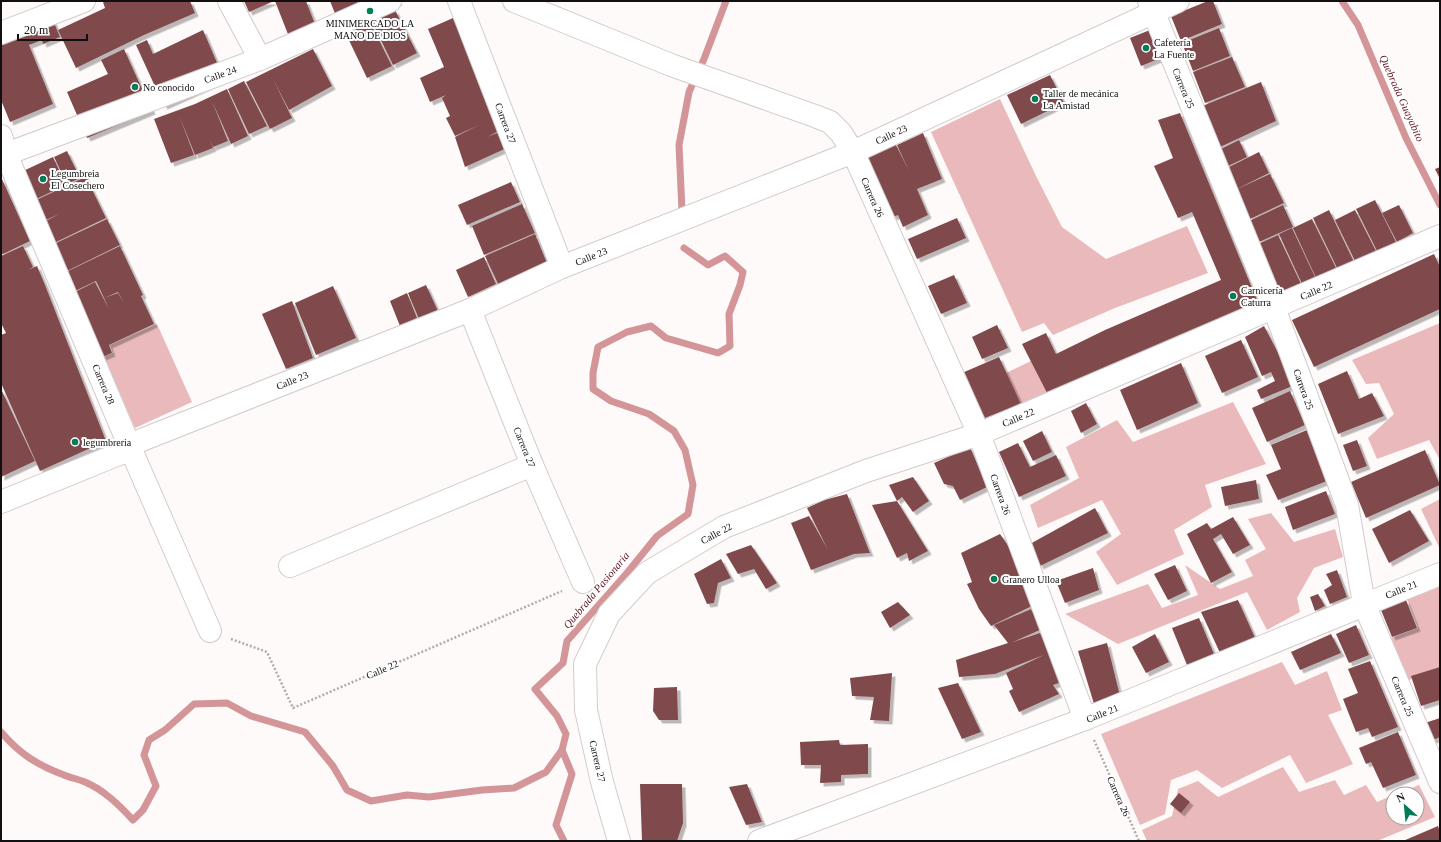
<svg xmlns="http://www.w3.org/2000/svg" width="1441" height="842" viewBox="0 0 1441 842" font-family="'Times New Roman',serif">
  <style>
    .green { fill: #eab9bb }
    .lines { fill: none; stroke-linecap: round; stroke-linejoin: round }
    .stream { stroke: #d39597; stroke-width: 7 }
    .building { fill: #80494c; filter: url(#shadow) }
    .minor-casing { stroke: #d3cccc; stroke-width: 24 }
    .major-casing { stroke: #d3cccc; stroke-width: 24 }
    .path { stroke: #b1adad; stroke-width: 2.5; stroke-dasharray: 2 2; stroke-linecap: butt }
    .minor { stroke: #fff; stroke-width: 22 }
    .major { stroke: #fff; stroke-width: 22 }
    .poi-dot { fill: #037b58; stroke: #fff; stroke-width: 1.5 }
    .labels { text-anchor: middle; stroke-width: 4; stroke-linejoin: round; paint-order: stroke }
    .poi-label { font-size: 10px; fill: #110f0f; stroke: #fff; text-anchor: start }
    .street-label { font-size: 10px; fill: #110f0f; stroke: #fff }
    .water-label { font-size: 11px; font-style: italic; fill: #631a24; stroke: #fff }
  </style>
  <defs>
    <filter id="shadow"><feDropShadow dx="3.5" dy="3.5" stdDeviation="0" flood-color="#0004"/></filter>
  </defs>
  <rect width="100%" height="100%" fill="#fffafa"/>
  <g class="green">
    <polygon points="1000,99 1036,176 1062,227 1106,259 1187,226 1208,273 1115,308 1053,335 1044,323 1022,332 931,132"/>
    <polygon points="1440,323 1440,460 1429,440 1377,459 1368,438 1394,414 1379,383 1366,384 1352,360"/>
    <polygon points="157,324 192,402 135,428 104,357 113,353 110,345"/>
    <polygon points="1031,361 1047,393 1021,404 1006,373"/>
    <polygon points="1233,402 1266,464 1205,485 1212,507 1174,530 1184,554 1117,585 1096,552 1121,534 1102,500 1038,528 1030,505 1079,478 1066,447 1117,420 1133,442"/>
    <polygon points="1440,499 1440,547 1439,547 1421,509"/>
    <polygon points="1271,513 1294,542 1335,529 1343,557 1314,568 1297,598 1300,612 1267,630 1247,592 1118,644 1065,614 1148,584 1162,608 1198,595 1185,565 1220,589 1253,576 1245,560 1266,549 1248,519"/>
    <polygon points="1440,583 1440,668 1404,682 1388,639 1418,628 1406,596"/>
    <polygon points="1282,662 1295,685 1327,671 1342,710 1328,715 1353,764 1306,783 1290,755 1222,788 1197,770 1171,780 1165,814 1140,825 1101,734"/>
    <polygon points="1283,767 1299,792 1335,780 1344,795 1366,785 1377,802 1393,795 1393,818 1417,818 1417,794 1397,794 1419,785 1435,817 1377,841 1147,841 1142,830 1172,816 1178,789 1198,781 1218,797"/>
  </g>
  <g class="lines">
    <g class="stream">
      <polyline points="1342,1 1358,25 1406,138 1440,205"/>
      <polyline points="682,211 679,145 689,92 704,59 726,1"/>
      <path d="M1,732C20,754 37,765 64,775C71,778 78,779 85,782C104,790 119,805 133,820L143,810L156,786L144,755L149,740L165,730L194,704L227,703L251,716L305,732L333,766L347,790L371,801L407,795L429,797L482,790L514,788L546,772L562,750L566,734L557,716L535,689L563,663L567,641L627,573L657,536L688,514L693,485L685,450L674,431L649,414L611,401L593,389V373L598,347L627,332L651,326L666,338L718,353L730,346L729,314L740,285L743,272L725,256L708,265L684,248"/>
      <polyline points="562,750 572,774 556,825 564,841"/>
    </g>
  </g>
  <g class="building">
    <polygon points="105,1 190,1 195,13 144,35 76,68 58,30 105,8 103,2"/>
    <polygon points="244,1 274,1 249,12"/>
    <polygon points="275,1 306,1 320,37 293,47"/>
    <polygon points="330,1 400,1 340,26"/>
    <polygon points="1208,1 1213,1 1222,24 1181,41 1171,16"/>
    <polygon points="395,10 417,53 393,65 372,22"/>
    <polygon points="52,18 60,37 43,44 42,40 29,45 53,104 10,122 1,100 1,38"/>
    <polygon points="453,18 501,130 487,137 502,131 509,147 465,167 455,137 479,125 455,136 446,118 450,116 442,98 446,95 430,102 420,78 444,67 428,29"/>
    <polygon points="370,22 392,66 367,78 346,34"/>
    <polygon points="1219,28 1230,56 1193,71 1182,43"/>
    <polygon points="203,30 224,79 164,106 136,45 147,40 153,54"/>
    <polygon points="1150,30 1161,58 1141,66 1130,38"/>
    <polygon points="124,49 152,111 87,138 67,92 108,74 101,60"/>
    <polygon points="313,49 332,86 289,110 273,79 292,118 270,129 246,82"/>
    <polygon points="1232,57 1245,87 1205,103 1193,72"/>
    <polygon points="1050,75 1064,103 1021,124 1007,95"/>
    <polygon points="244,81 267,126 249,134 228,89"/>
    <polygon points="1261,82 1276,121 1218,148 1200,107"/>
    <polygon points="227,89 248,136 231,144 212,101 228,141 213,147 210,140 213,148 195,155 179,115 194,155 171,163 154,119 195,104"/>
    <polygon points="1180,113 1259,305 1098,371 1047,393 1022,344 1046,333 1056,354 1105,330 1221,280 1192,212 1178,218 1154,166 1173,158 1158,120"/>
    <polygon points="923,133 942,179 917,189 928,215 903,227 898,215 893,217 865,157 895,143 909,171 897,145"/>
    <polygon points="1239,140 1247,157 1226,167 1219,150"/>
    <polygon points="67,151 80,178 67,184 54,157"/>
    <polygon points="1259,152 1269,173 1237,189 1227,168"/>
    <polygon points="53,157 66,185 34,200 21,172"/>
    <polygon points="1440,167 1440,179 1435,169"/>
    <polygon points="83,171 106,218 54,243 44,222 59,214 44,221 34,201 81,179 78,173"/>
    <polygon points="1270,174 1284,203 1250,219 1237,189"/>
    <polygon points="1,177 30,241 1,255"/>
    <polygon points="511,182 520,202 467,225 458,205"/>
    <polygon points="1375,200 1396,242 1377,251 1356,209"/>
    <polygon points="522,204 535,233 484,255 472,226"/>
    <polygon points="1283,205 1293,227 1259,242 1249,221"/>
    <polygon points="1399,205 1413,233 1397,242 1382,213"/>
    <polygon points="1329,210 1354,262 1338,270 1313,218"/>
    <polygon points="1355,210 1376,251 1355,261 1335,220"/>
    <polygon points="957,218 966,238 917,259 908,239"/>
    <polygon points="107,219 120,245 67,271 54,244"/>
    <polygon points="1312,219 1337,270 1317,280 1293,228"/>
    <polygon points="1292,228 1316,279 1303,286 1279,234"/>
    <polygon points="535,234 547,263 498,284 485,256"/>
    <polygon points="1278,235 1302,286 1281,296 1258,244"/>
    <polygon points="23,246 33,267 28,270 37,266 45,285 106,441 40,471 1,383 1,335 6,333 1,323 1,256"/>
    <polygon points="120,246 143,295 141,296 154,324 109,345 112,353 98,359 69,295 95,282 109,309 104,298 118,293 124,304 118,292 104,298 96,281 73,292 64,273"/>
    <polygon points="1434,254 1440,267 1440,309 1314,367 1292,320"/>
    <polygon points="484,257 496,284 468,297 456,270"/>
    <polygon points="954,275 967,303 941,314 928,286"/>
    <polygon points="426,285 438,311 419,319 408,293"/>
    <polygon points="333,286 356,338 316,355 295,303"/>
    <polygon points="407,293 417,318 400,326 390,301"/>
    <polygon points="292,301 313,358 286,369 262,314"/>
    <polygon points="997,325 1008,348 982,359 972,337"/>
    <polygon points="1264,326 1295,385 1261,399 1257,390 1275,381 1271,372 1262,376 1245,337"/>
    <polygon points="1241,340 1258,377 1222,393 1205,356"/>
    <polygon points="999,357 1021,404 982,419 962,373"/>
    <polygon points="1181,363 1198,403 1137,430 1120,390"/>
    <polygon points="1347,371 1359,399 1372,393 1384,416 1338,434 1318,384"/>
    <polygon points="1,389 35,461 1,477"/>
    <polygon points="1290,391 1305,425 1267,442 1252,408"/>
    <polygon points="1086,403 1097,424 1081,433 1071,411"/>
    <polygon points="1307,430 1327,481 1278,500 1266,475 1281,469 1271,445"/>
    <polygon points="1042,431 1052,452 1033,461 1023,441"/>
    <polygon points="1357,440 1367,466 1353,471 1343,445"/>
    <polygon points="1018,443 1030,467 1056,455 1066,476 1019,497 999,452"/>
    <polygon points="970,447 987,487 960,500 953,486 944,484 934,463"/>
    <polygon points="1425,450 1440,485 1366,518 1351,482"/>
    <polygon points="913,477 929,501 913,512 902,497 897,501 889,485"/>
    <polygon points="1256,480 1259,499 1225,506 1221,487"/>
    <polygon points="1326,491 1335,514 1293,530 1285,507"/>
    <polygon points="847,494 870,553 854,554 811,570 791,523 809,516 828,550 807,508 824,500"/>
    <polygon points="897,501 928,551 909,561 907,553 897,558 872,505"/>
    <polygon points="1095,508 1108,533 1040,566 1030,544"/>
    <polygon points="1410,510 1429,541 1389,563 1372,529"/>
    <polygon points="1233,517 1250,545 1233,554 1221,534 1213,539 1232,572 1211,583 1187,534 1207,523 1211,529"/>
    <polygon points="1000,534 1009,547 1034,605 991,626 979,609 967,584 972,582 961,553"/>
    <polygon points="751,545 777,583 766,589 754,569 738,574 726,554"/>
    <polygon points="721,559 731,578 718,583 714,603 707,604 694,574"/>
    <polygon points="1175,565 1187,591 1168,600 1154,574"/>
    <polygon points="1093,568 1099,590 1065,603 1056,581"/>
    <polygon points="1337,570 1347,597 1330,604 1324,590 1332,585 1326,574"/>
    <polygon points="1318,594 1325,606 1315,611 1310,597"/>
    <polygon points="1238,600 1256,640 1221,655 1201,612"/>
    <polygon points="1406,600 1417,628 1392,637 1381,610"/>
    <polygon points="898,602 910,615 890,628 881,612"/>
    <polygon points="1031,609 1042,629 1013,642 1040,633 1065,681 1053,685 1059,694 1019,712 1009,691 1013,689 1006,673 1044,655 995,674 959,677 956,660 1008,643 994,625"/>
    <polygon points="1199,618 1214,654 1187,665 1172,628"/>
    <polygon points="1356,625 1369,655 1349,663 1336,634"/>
    <polygon points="1155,634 1169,662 1146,673 1132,647"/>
    <polygon points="1331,634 1341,653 1300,670 1291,652"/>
    <polygon points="1107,643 1120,696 1094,704 1078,651"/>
    <polygon points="1370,661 1398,727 1372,737 1368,728 1356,732 1343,699 1358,693 1348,669"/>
    <polygon points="1440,667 1440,700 1421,706 1411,676"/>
    <polygon points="892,673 889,721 870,720 874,697 852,696 850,678"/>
    <polygon points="958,683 981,732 962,739 938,688"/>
    <polygon points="677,687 678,720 659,720 653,711 654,688"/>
    <polygon points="1440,718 1440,737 1431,741 1425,723"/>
    <polygon points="1398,732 1416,775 1383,788 1371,762 1366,764 1359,748"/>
    <polygon points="839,740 840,745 868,744 868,774 841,775 841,782 820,783 821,765 801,765 800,742"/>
    <polygon points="640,784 682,784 683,823 677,841 642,841"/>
    <polygon points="747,784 762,822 746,825 729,787"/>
    <polygon points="1179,793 1190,802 1181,813 1170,804"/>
    <polygon points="1438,826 1440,832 1440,840 1439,841 1403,841"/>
  </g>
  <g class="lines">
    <defs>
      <g id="minor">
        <polyline points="229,1 260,59"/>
        <polyline points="459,1 562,267"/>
        <polyline points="514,1 671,65 815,116 830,122 841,133 853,152 979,434 1085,719"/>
        <polyline points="1149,1 1274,308 1347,505 1364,604 1440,782"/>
        <polyline points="1,33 84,1"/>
        <polyline points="1,136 6,154 129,445 210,631"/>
        <polyline points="1,156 260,59 390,1"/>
        <polyline points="470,310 532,465 583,582"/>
        <polyline points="290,566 532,465"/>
        <polyline points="619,841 602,782 586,710 585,664 609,614 647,573 724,527 866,471 979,434 1440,236"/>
        <polyline points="759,841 1085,719 1440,574"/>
      </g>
      <polyline id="major" points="1,502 124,452 129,445 470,310 562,267 853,152 1178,1"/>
    </defs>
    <use href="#minor" class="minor-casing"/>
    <use href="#major" class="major-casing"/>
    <g class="path">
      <polyline points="231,639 267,652 293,708 562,591"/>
      <polyline points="1094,740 1139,841"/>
    </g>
    <use href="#minor" class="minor"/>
    <use href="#major" class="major"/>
  </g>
  <g class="poi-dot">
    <circle cx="370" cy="11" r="4"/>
    <circle cx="1146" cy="48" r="4"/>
    <circle cx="135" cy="87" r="4"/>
    <circle cx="1035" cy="99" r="4"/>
    <circle cx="43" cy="179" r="4"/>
    <circle cx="1233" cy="296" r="4"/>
    <circle cx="75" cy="442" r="4"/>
    <circle cx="994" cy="579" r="4"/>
  </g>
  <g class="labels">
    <g class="poi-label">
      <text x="370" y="27" text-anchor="middle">MINIMERCADO LA<tspan x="370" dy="12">MANO DE DIOS</tspan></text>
      <text x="1154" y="46">Cafetería<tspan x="1154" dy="12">La Fuente</tspan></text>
      <text x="143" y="91">No conocido</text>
      <text x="1043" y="97">Taller de mecánica<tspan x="1043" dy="12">La Amistad</tspan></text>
      <text x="51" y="177">Legumbreia<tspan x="51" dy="12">El Cosechero</tspan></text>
      <text x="1241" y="294">Carnicería<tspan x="1241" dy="12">Caturra</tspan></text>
      <text x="83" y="446">legumbreria</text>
      <text x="1002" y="583">Granero Ulloa</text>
    </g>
    <g class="street-label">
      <text transform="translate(220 74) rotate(-20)" y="4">Calle 24</text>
      <text transform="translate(1184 88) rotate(68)" y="4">Carrera 25</text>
      <text transform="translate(506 123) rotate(69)" y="4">Carrera 27</text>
      <text transform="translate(891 134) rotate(-25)" y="4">Calle 23</text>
      <text transform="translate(873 197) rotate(66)" y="4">Carrera 26</text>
      <text transform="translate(591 256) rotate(-22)" y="4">Calle 23</text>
      <text transform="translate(1316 290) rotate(-23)" y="4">Calle 22</text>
      <text transform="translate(292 380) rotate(-22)" y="4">Calle 23</text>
      <text transform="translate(104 384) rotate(67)" y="4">Carrera 28</text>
      <text transform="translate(1304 389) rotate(70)" y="4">Carrera 25</text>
      <text transform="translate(1018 417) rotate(-23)" y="4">Calle 22</text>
      <text transform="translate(525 447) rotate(68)" y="4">Carrera 27</text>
      <text transform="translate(1001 494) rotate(70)" y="4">Carrera 26</text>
      <text transform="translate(716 533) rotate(-28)" y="4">Calle 22</text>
      <text transform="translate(1401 589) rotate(-22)" y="4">Calle 21</text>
      <text transform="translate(382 669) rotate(-23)" y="4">Calle 22</text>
      <text transform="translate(1403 696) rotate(67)" y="4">Carrera 25</text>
      <text transform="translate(1102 713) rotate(-22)" y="4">Calle 21</text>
      <text transform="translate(598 761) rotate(77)" y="4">Carrera 27</text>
      <text transform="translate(1119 796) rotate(66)" y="4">Carrera 26</text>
    </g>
    <g class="water-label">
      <text transform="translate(1402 98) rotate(66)" y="4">Quebrada Guayabito</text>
      <text transform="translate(596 590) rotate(-50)" y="4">Quebrada Pasionaria</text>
    </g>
  </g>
  <rect width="1441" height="842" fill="none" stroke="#110f0f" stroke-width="4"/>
  <g transform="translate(1405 806) rotate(333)"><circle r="19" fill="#ffffff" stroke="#a09f9f"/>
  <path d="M0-3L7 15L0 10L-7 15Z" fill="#037b58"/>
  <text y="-6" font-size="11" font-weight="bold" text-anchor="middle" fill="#110f0f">N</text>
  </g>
  <path d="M18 34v6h69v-6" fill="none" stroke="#110f0f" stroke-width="2"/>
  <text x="24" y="34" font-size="12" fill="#110f0f" stroke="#ffffff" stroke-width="3" paint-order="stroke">20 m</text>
</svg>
